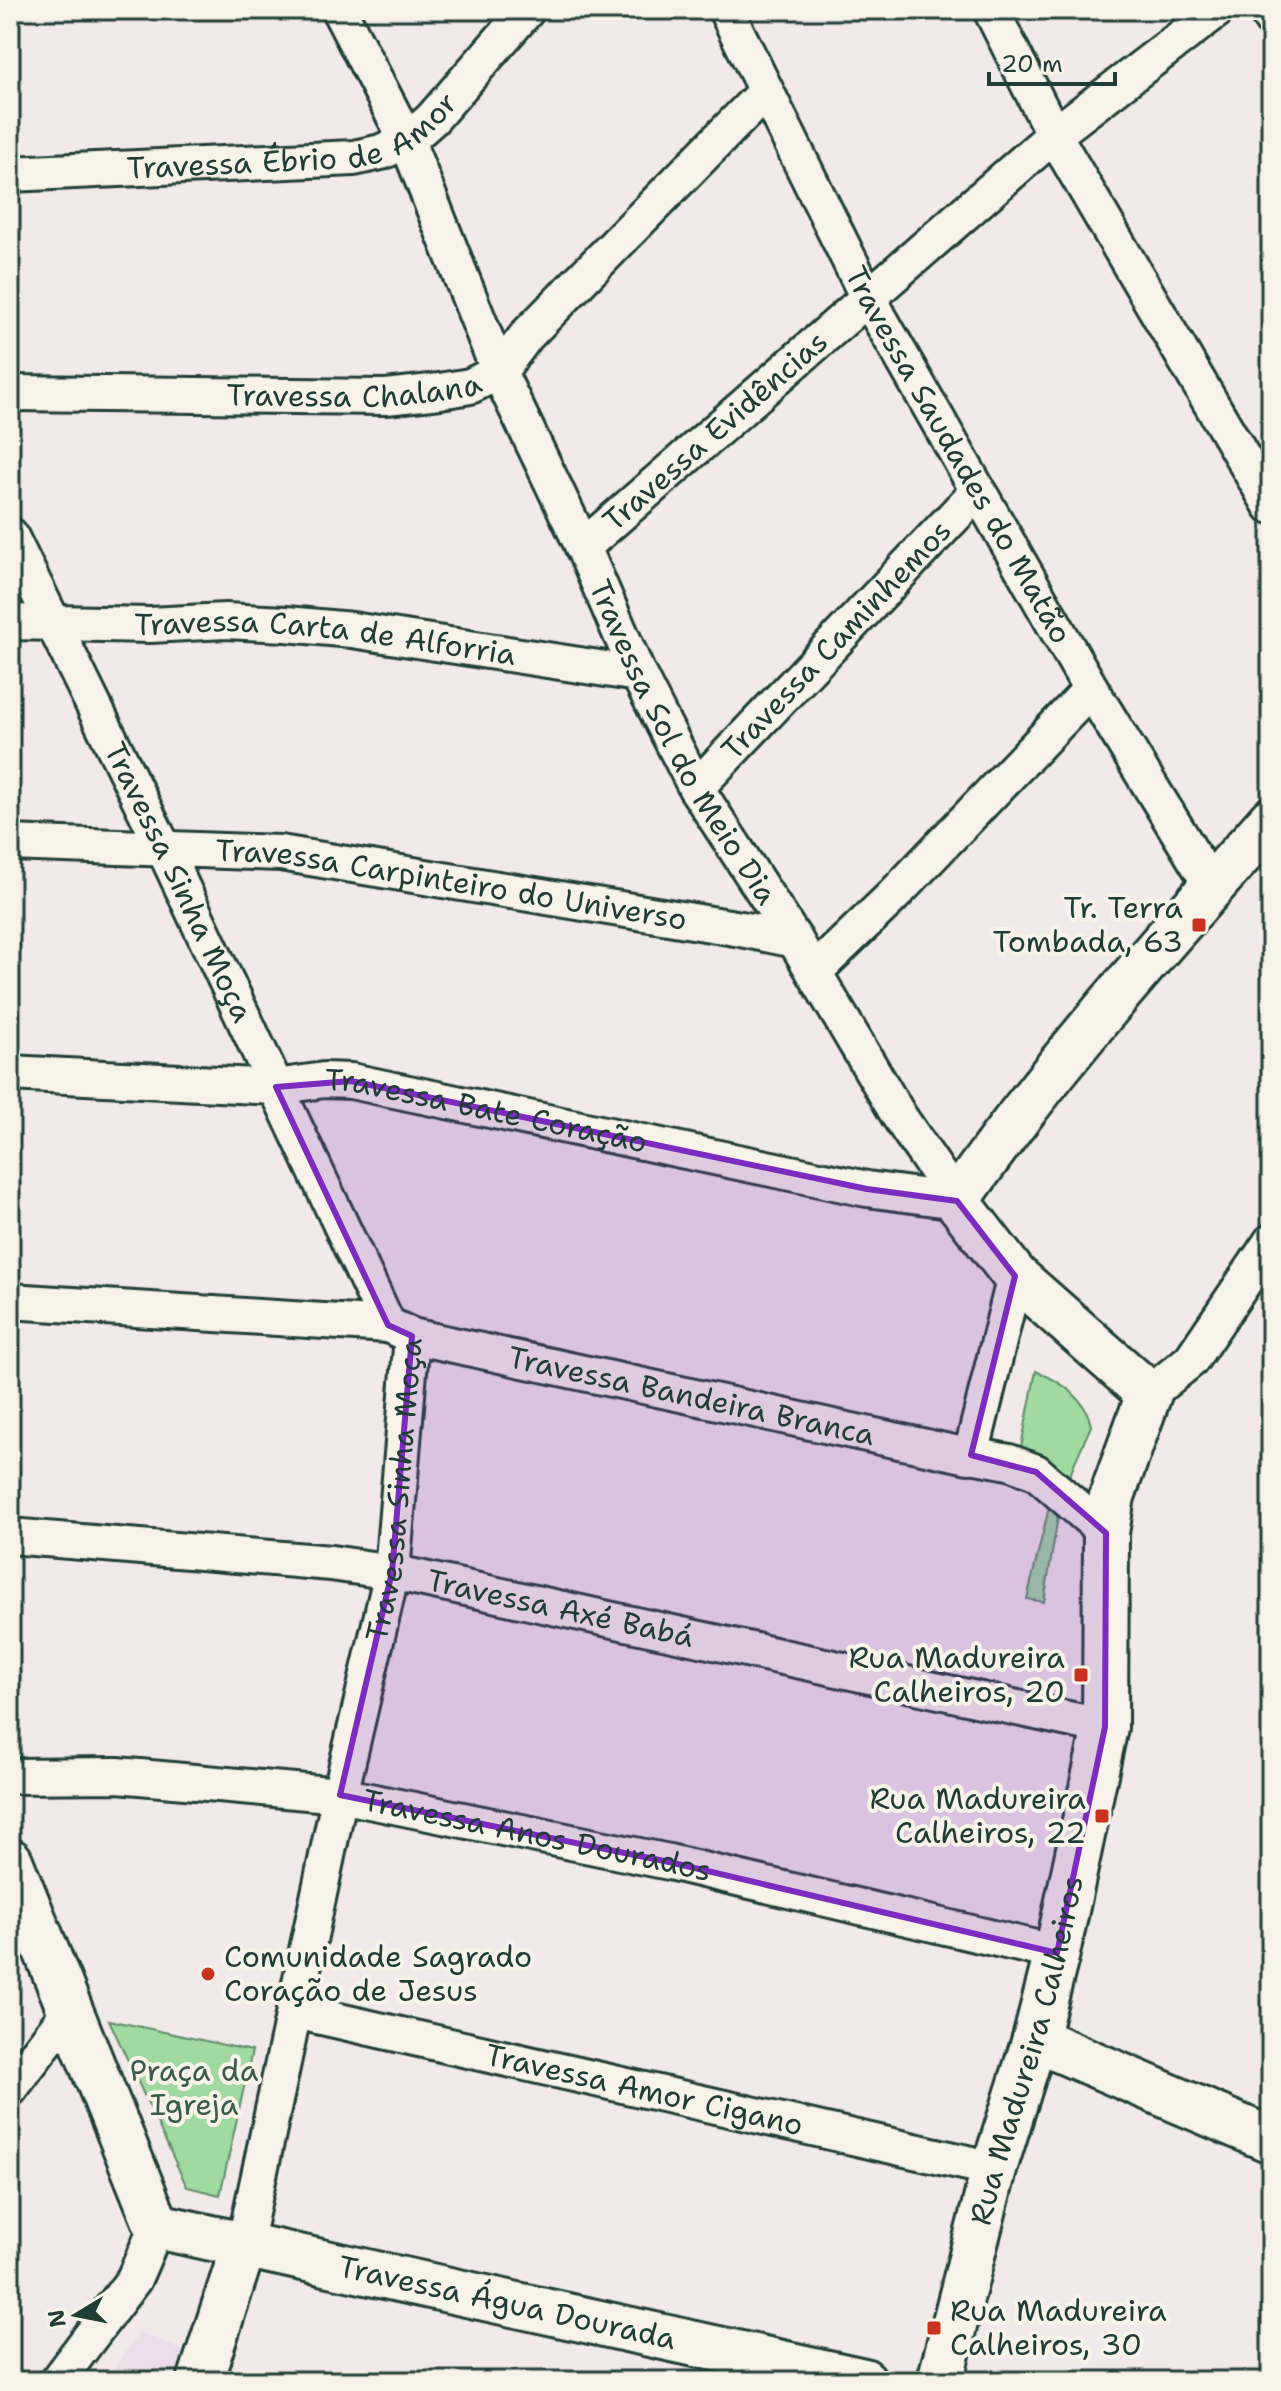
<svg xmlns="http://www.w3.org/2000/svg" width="1281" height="2391" viewBox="0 0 1281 2391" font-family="'Shantell Sans',sans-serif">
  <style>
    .built { fill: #ecdeec }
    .green { fill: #a0daa0; stroke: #608c6a; stroke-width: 2 }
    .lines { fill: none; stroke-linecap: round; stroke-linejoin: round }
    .street-casing { stroke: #1f3d34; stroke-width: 40 }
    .secondary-casing { stroke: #1f3d34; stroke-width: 50 }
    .street { stroke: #f7f3e8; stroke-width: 34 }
    .secondary { stroke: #f7f3e8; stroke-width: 44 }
    .marked { fill: #7b2cbf; fill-opacity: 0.2; stroke: #7b2cbf; stroke-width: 6; stroke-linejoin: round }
    .poi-dot { fill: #c8321e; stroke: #f7f3e8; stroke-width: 3 }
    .labels { text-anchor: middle; stroke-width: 8; stroke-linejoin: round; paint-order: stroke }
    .street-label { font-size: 30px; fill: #1f3d34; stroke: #f7f3e8 }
    .poi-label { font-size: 30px; fill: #1f3d34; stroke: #f7f3e8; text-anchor: end }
    .park-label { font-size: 30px; fill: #395c4a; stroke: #f7f3e8 }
  </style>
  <rect width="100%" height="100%" fill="#f2e9ea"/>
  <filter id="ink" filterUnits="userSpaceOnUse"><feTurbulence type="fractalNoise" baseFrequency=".0125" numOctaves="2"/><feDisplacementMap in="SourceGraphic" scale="16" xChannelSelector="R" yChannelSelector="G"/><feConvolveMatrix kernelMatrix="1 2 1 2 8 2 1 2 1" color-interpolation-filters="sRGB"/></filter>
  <g filter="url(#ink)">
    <polygon class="built" points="140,2332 185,2352 176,2381 105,2381"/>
    <g class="green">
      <path d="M1036,1371C1061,1382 1086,1397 1091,1426L1074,1464L1059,1510L1044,1602L1027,1599L1055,1482L1016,1472Z"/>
      <polygon points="109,2020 252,2051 220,2195 187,2187"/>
    </g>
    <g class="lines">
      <defs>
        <g id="street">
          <path id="s1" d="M339,10L407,141L499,372L583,547L638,674L696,788L795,940L899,1116L957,1201"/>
          <path id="s2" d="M726,10L867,296L1091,689L1212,887"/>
          <polyline points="991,10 1054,135 1271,506"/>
          <polyline points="1266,10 1271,19"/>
          <path id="s3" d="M10,174L354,158L381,152L407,141L432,119L527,10"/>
          <path id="s4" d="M10,393L386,397L440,391L470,386L499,372L527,335L765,92"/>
          <path id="s5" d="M10,535L165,851L388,1325L412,1336L968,1456L971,1455L1015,1276"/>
          <path id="s6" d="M583,547L1054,135L1217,10"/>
          <path id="s7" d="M10,622L150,625L225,621L286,624L352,630L638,674"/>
          <path id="s8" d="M696,788L978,491"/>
          <path id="s9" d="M10,843L280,853L741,929L795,940"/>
          <polyline points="814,972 892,897 1091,689"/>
          <path id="s10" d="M10,1073L276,1087L324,1080L351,1081L867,1189L957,1201"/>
          <polyline points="10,1301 388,1325"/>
          <polyline points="1149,1394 1191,1360 1271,1242"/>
          <polyline points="971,1455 1009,1462 1036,1472 1106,1533"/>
          <path id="s11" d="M10,1536L331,1563L392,1572L1105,1727"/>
          <path id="s12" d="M10,1776L117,1775L340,1795L669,1862L1057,1953"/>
          <path id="s13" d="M295,2011L994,2169"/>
          <polyline points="10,2089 70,2010"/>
          <path id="s14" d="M244,2246L340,1795L392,1572L412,1336"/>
          <polyline points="57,2381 134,2279 157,2226"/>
        </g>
        <g id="secondary">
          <path id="s15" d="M10,1861L157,2226L864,2381"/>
          <polyline points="1035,2039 1271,2140"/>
          <polyline points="200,2381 244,2246"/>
          <path id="s16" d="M940,2381L994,2169L1035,2039L1057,1953L1105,1727L1106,1533L1112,1496L1149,1394L1015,1276L957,1201C1051,1066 1162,943 1271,820"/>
        </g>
      </defs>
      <use href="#street" class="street-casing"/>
      <use href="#secondary" class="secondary-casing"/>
      <use href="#street" class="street"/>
      <use href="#secondary" class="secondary"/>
    </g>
  </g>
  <path class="marked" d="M351,1081L867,1189L957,1201L1015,1276L971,1455L1036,1472L1106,1533L1105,1727L1057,1953L669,1862L340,1795L392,1572L412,1336L388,1325L276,1087Z"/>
  <g class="poi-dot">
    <rect x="1191" y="917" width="16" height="16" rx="4"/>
    <rect x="1073" y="1667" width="16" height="16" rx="4"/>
    <rect x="1094" y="1808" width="16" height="16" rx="4"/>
    <circle cx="208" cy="1974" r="8"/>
    <rect x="926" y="2320" width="16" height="16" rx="4"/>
  </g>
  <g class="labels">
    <g class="street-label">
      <text dy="10" stroke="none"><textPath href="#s3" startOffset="290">Travessa Ébrio de Amor</textPath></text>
      <text dy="10" stroke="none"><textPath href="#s4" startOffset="344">Travessa Chalana</textPath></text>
      <text dy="10" stroke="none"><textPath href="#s6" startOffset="176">Travessa Evidências</textPath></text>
      <text dy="10" stroke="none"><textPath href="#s2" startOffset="502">Travessa Saudades do Matão</textPath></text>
      <text dy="10" stroke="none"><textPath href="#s7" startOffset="316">Travessa Carta de Alforria</textPath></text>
      <text dy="10" stroke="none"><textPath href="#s8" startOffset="204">Travessa Caminhemos</textPath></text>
      <text dy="10" stroke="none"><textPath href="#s1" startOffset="810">Travessa Sol do Meio Dia</textPath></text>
      <text dy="10" stroke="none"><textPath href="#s5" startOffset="386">Travessa Sinha Moça</textPath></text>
      <text dy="10" stroke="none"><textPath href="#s9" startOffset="444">Travessa Carpinteiro do Universo</textPath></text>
      <text dy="10" stroke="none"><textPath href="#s10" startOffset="480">Travessa Bate Coração</textPath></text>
      <text dy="10" stroke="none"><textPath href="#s5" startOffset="1188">Travessa Bandeira Branca</textPath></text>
      <text dy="10" stroke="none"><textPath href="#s14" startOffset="772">Travessa Sinha Moça</textPath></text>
      <text dy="10" stroke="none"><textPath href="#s11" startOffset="556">Travessa Axé Babá</textPath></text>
      <text dy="10" stroke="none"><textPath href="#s12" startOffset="532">Travessa Anos Dourados</textPath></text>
      <text dy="10" stroke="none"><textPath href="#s16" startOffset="342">Rua Madureira Calheiros</textPath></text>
      <text dy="10" stroke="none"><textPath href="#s13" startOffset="358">Travessa Amor Cigano</textPath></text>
      <text dy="10" stroke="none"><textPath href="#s15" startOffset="752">Travessa Água Dourada</textPath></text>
    </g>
    <g class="poi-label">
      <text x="1183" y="918">Tr. Terra<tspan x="1183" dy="34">Tombada, 63</tspan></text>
      <text x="1065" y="1668">Rua Madureira<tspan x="1065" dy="34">Calheiros, 20</tspan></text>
      <text x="1086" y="1809">Rua Madureira<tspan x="1086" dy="34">Calheiros, 22</tspan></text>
      <text x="224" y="1967" text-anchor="start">Comunidade Sagrado<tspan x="224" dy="34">Coração de Jesus</tspan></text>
      <text x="950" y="2321" text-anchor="start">Rua Madureira<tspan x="950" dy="34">Calheiros, 30</tspan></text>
    </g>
    <g class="park-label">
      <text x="194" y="2081">Praça da<tspan x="194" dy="34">Igreja</tspan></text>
    </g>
  </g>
  <rect width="1281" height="2391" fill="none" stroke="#f7f3e8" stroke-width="40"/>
  <rect x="20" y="20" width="1241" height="2351" fill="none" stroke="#1f3d34" stroke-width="3" filter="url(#ink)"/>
  <g transform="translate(76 2315) rotate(260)" stroke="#f7f3e8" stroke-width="6" paint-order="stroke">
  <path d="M0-6L14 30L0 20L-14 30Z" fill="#1f3d34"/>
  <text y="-12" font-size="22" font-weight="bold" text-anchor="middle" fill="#1f3d34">N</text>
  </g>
  <path d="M989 72v12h126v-12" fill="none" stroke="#1f3d34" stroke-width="4"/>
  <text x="1001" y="72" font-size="24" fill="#1f3d34" stroke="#f7f3e8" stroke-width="6" paint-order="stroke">20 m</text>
</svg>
